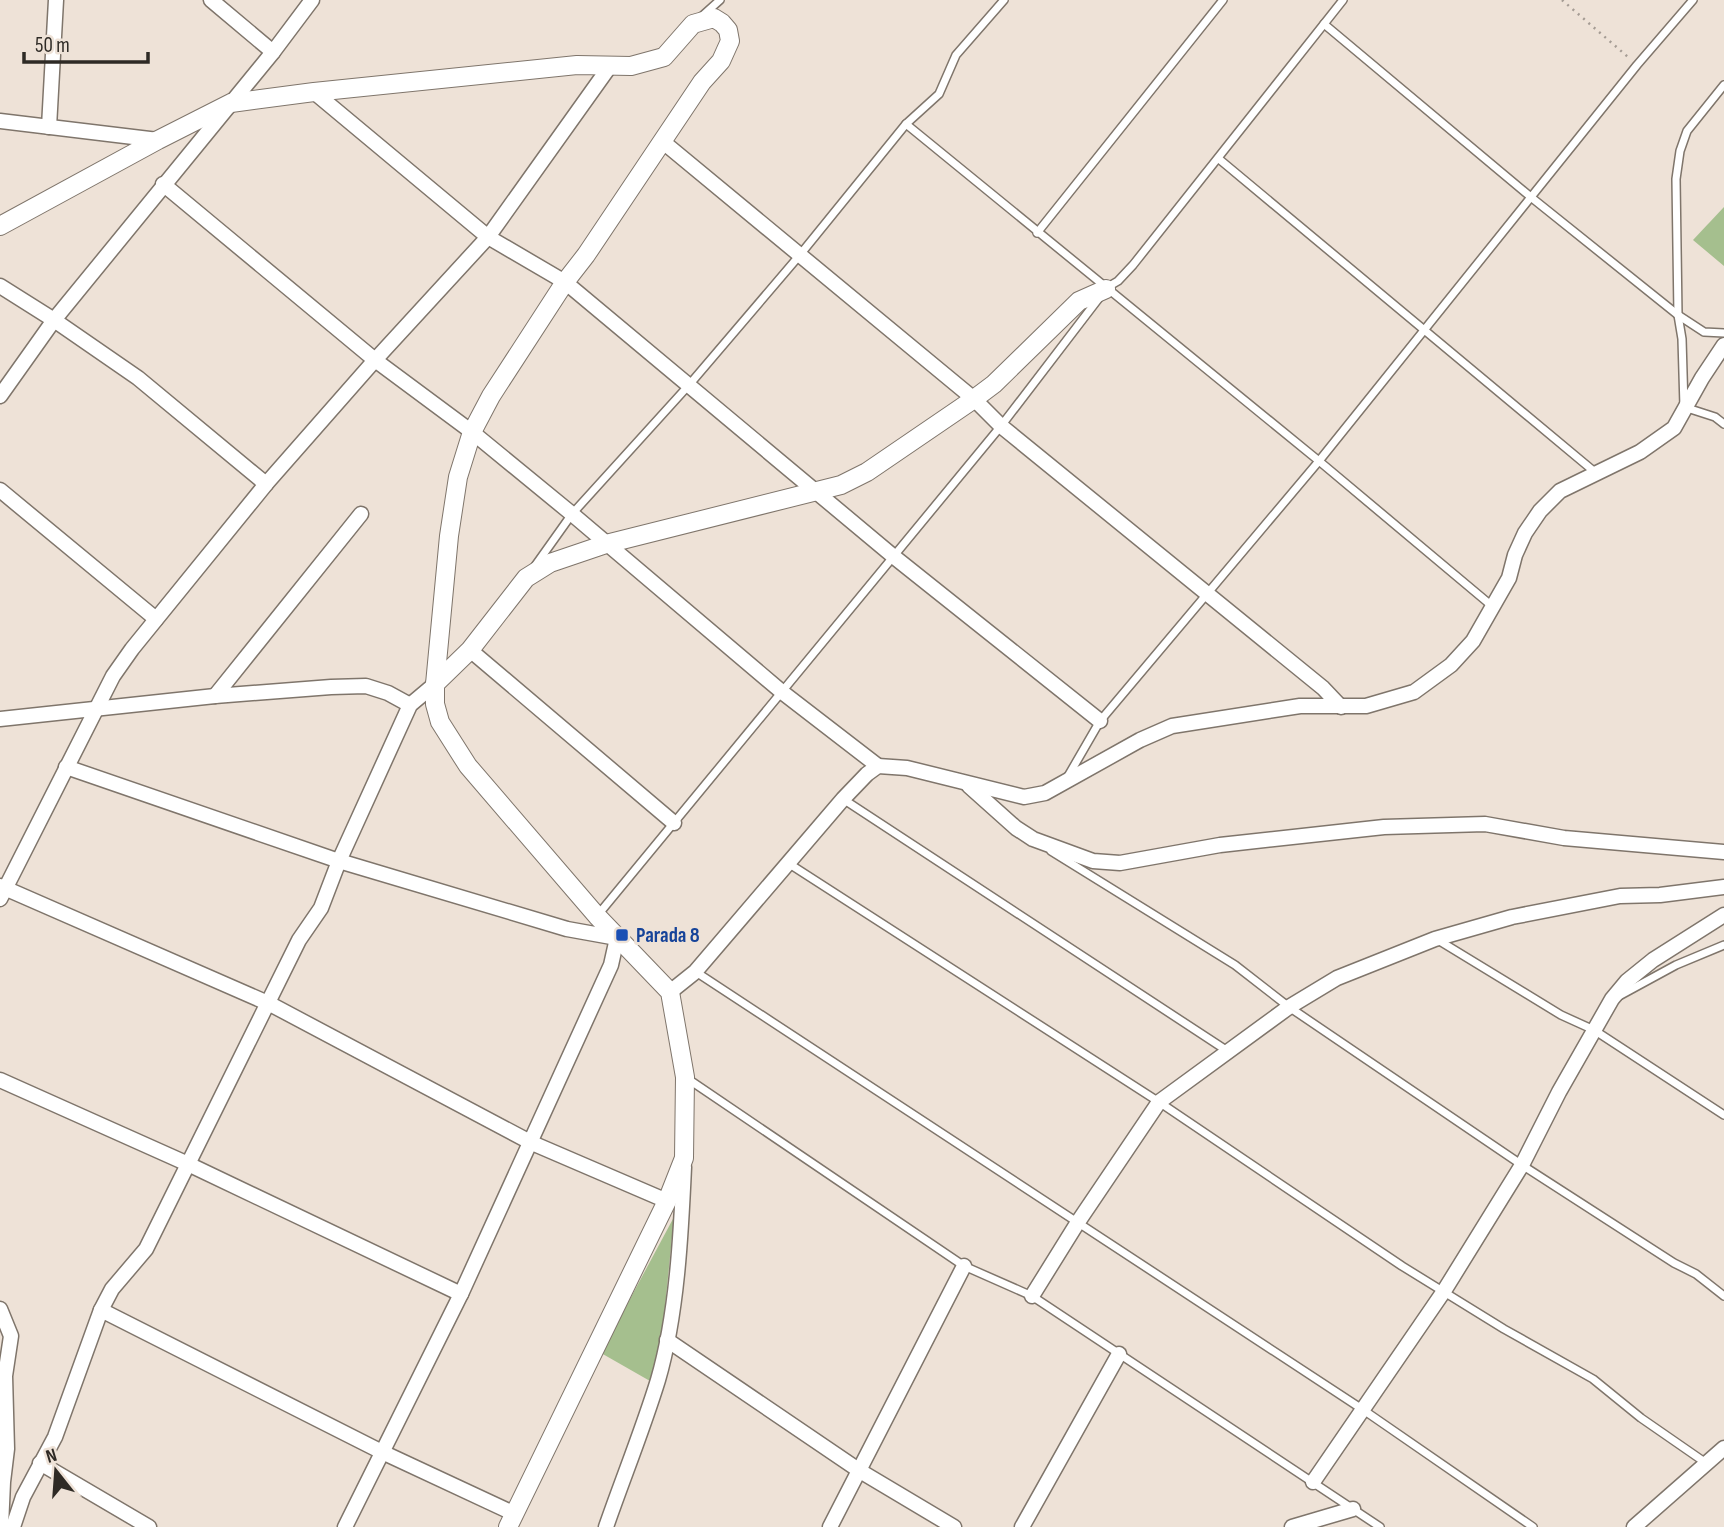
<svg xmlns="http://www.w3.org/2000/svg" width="1724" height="1527" viewBox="0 0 1724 1527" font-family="'Sofia Sans Condensed',sans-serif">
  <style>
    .green { fill: #a5bf8e }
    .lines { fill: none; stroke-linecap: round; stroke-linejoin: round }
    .service-casing { stroke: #7f756b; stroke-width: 10 }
    .minor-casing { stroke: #7f756b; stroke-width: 17 }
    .tertiary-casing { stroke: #7f756b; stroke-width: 20 }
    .path { stroke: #a59c94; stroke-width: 2.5; stroke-dasharray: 2 5; stroke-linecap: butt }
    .service { stroke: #fff; stroke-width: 7 }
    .minor { stroke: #fff; stroke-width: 14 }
    .tertiary { stroke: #fff; stroke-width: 18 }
    .transit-dot { fill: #1a4fb4; stroke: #eee2d7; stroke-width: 2.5 }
    .labels { text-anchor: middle; stroke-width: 6; stroke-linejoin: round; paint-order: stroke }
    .transit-label { font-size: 21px; font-weight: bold; fill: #164399; stroke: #eee2d7; text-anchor: start }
  </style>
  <rect width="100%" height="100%" fill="#eee2d7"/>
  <g class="green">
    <polygon points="1724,207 1724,266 1693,240"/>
    <polygon points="674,1217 663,1327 650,1381 601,1353"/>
  </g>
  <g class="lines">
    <defs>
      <g id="service">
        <polyline points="701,17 720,0"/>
        <polyline points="1324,24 1532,198 1678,315 1704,332 1724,333"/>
        <polyline points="1724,85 1687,131 1680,151 1676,179 1678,315 1682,339 1684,407 1715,417 1724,424"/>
        <polyline points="906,124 1319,461 1492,606"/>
        <polyline points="1219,159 1596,473"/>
        <polyline points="1037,233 1223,0"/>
        <polyline points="1106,288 1118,281 1133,265 1343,0"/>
        <polyline points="535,566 572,514 689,385 799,256 906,124 939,94 956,55 1004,0"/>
        <polyline points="1067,778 1100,721 1319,461 1637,65 1693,0"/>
        <polyline points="843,799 1229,1052"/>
        <polyline points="1051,851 1235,965 1289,1007 1522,1165 1674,1263 1696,1274 1724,1296"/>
        <polyline points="788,863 1159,1102 1402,1266 1504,1329 1593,1379 1641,1418 1706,1463"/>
        <polyline points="597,916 1001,426 1099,298"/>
        <polyline points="1438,940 1561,1015 1594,1030 1724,1115"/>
        <polyline points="696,972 1362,1409 1533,1527"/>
        <polyline points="1619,996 1676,965 1724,945"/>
        <polyline points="688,1079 964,1266 1032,1296 1380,1527"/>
      </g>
      <g id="minor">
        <polyline points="211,0 273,52"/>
        <polyline points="314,92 488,237 565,282 893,556 1100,721"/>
        <polyline points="0,121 158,140"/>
        <polyline points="49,127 56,0"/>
        <polyline points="662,141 974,399 1001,426 1323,688 1341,707"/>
        <polyline points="163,184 375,360 472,432 572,514 782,692 878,766"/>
        <polyline points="0,286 54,320 138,378 266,484"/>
        <polyline points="0,396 54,320 273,52 312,0"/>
        <polyline points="0,490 156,619"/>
        <polyline points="470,650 674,823"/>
        <polyline points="215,696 361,514"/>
        <polyline points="0,719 215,696 331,687 366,686 388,693 410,705"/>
        <polyline points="66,767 339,861 567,929 617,938 611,965 461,1294 345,1527"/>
        <polyline points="969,786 1016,828 1033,839 1093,861 1120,863 1220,845 1384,827 1485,824 1564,838 1724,852"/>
        <polyline points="0,886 270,1004 532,1143 667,1201"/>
        <polyline points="0,899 113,676 132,649 266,484 375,360 488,237 610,66"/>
        <polyline points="670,992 695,972 843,799 867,774 878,766 907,768 1024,797 1045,793 1140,740 1172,726 1300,706 1366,706 1414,692 1451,665 1473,641 1509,578 1515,555 1525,533 1540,511 1560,491 1640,452 1674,428 1702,378 1724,345"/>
        <polyline points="0,1080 188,1164 461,1294"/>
        <polyline points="1032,1296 1078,1222 1159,1102 1289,1007 1337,978 1435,939 1512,917 1620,896 1660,895 1724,887"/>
        <polyline points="0,1309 11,1336 5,1376 7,1449 3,1482 1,1527"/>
        <polyline points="101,1310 382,1452 515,1514"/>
        <polyline points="667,1340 860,1471 954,1527"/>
        <polyline points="40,1463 149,1527"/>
        <polyline points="1313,1482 1444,1291 1522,1165 1559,1092 1612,999 1627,981 1653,960 1724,915"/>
        <polyline points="13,1527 23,1497 55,1437 101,1310 112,1289 146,1249 299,940 321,908 339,861 410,705 435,684"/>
        <path d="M606,1527C623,1478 643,1429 658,1380C677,1315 681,1234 684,1167"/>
        <polyline points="830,1527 964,1266"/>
        <polyline points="1022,1527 1119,1354"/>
        <polyline points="1292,1527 1353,1509"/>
        <polyline points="1634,1527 1724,1448"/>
      </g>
      <g id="tertiary">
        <polyline points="0,226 158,140 231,103 314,92 577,65 631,66 664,57 693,24 714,18 722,23 728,30 730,41 721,61 702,82 586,255 565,282 491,396 472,432 458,477 449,536 435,684 435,704 440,722 468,766 597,916 670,992 685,1077 684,1158 667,1201 508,1527"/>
        <polyline points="435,684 470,650 526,578 550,563 606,544 841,485 867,472 974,399 994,384 1079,301 1106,289"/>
      </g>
    </defs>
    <use href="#service" class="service-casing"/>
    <use href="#minor" class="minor-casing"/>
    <use href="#tertiary" class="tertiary-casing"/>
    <polyline class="path" points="1562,0 1628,57"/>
    <use href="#service" class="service"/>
    <use href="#minor" class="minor"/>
    <use href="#tertiary" class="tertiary"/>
  </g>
  <rect class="transit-dot" x="615" y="928" width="14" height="14" rx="3.5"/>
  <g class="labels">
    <g class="transit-label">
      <text x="636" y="942">Parada 8</text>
    </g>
  </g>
  <g transform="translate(56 1471) rotate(343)" stroke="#eee2d7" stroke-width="5" paint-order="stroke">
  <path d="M0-5L12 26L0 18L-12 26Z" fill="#2e2a25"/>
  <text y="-10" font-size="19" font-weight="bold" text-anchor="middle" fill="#2e2a25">N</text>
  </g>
  <path d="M24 52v10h124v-10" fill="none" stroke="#2e2a25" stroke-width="3.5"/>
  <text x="35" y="52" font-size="21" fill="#2e2a25" stroke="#eee2d7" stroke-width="5" paint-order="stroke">50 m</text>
</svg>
